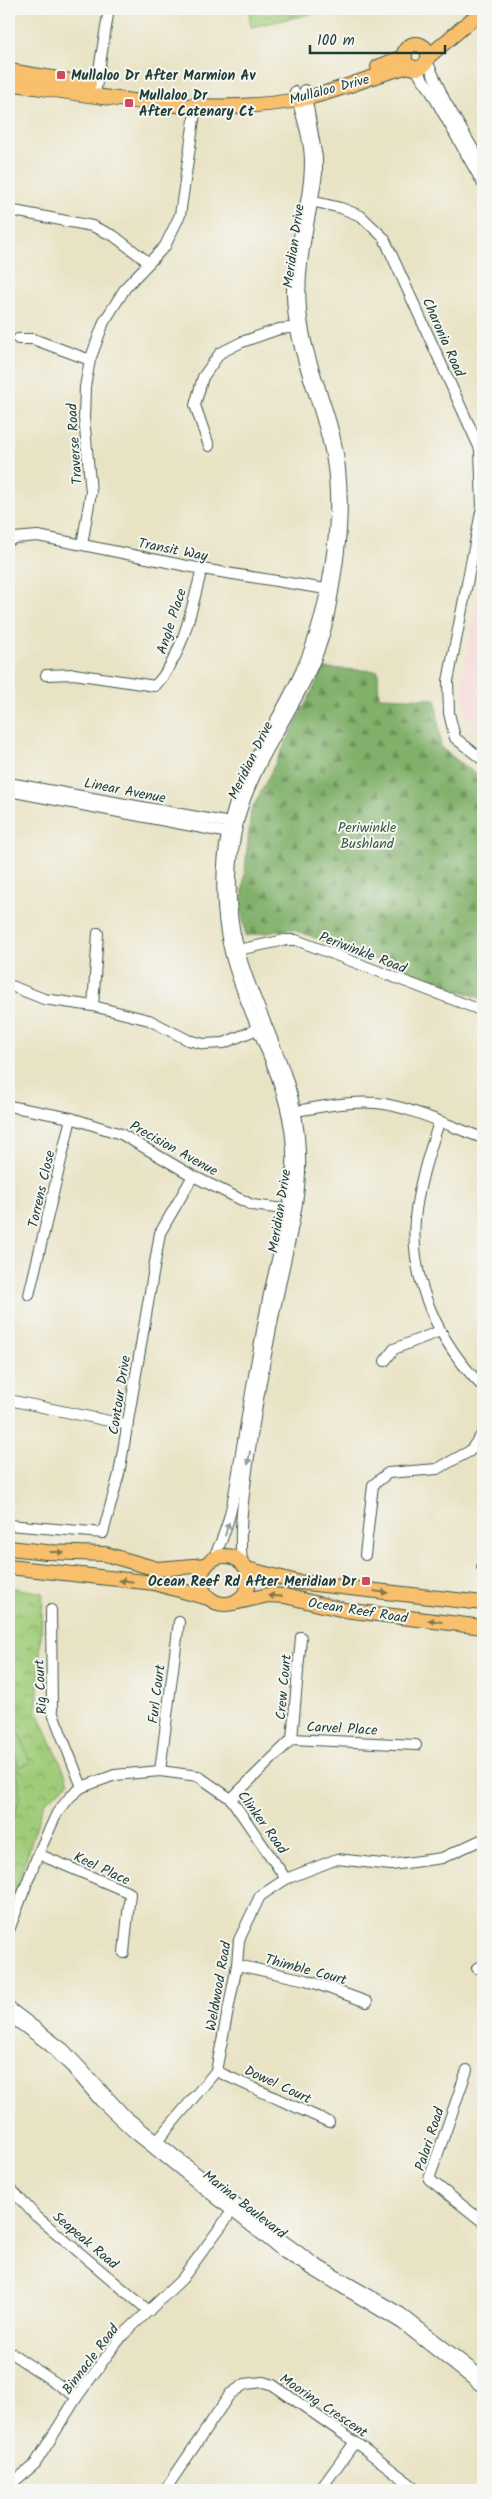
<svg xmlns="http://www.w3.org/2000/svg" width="492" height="2499" viewBox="0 0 492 2499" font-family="Kalam,sans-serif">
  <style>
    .built { fill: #f7d0cf }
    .forest { fill: url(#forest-firs); stroke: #50764e }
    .park { fill: url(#park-crowns); stroke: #608456 }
    .pitch { fill: #a0cc79; stroke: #608456 }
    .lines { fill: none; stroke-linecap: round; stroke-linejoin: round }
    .minor-casing { stroke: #3d564a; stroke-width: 12 }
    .major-casing { stroke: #3d564a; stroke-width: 16 }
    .minor { stroke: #fff; stroke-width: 10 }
    .major { stroke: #f8bf6c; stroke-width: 14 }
    .oneway { fill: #8f9e9a }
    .oneway2 { fill: #81784d }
    .poi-dot { fill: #d1495b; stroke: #f6f6f2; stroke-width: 2 }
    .labels { text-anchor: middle; stroke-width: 4; stroke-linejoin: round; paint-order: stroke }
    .poi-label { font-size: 14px; font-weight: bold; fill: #1f3d34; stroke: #f6f6f2; text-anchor: start }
    .street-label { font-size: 14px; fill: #1f3d34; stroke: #f6f6f2 }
    .park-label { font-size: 14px; fill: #395a42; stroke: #f6f6f2 }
  </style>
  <defs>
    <pattern id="forest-firs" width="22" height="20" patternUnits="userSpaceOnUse" patternTransform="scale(1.25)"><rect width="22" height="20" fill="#80b069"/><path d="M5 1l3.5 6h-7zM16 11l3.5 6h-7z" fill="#689057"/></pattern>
    <pattern id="park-crowns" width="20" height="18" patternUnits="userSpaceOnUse" patternTransform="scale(1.25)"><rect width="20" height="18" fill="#a0cc79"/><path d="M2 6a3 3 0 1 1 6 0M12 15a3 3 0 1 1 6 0" fill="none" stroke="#82a764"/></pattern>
  </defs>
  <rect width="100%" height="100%" fill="#f6f6f2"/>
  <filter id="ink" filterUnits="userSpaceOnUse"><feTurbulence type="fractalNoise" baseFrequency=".02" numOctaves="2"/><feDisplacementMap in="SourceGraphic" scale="10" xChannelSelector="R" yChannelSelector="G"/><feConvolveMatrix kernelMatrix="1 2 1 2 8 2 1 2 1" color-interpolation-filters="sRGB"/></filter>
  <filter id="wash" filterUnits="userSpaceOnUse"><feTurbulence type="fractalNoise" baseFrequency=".0096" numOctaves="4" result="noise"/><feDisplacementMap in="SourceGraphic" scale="20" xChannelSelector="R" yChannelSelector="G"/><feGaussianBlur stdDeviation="1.12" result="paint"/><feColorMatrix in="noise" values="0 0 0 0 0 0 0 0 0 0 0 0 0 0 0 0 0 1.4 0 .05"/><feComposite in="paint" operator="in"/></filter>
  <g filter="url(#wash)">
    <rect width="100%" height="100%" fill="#e9e3c5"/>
    <polygon class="built" points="483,576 483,739 478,735 465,708 462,678"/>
    <polygon class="forest" points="324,668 378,671 379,697 436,699 441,748 473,772 483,776 483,999 291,929 246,936 241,909 251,811"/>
    <g class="park">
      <polygon points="249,9 335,9 251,27"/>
      <polygon points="9,1587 43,1593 37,1710 69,1782 44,1803 9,1913"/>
    </g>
    <g class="pitch">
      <polygon points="20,1733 30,1763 19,1767 11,1735"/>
      <path d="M9,1737C16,1765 28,1799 9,1824Z"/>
    </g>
  </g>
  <g filter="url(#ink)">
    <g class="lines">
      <defs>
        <g id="minor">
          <polyline points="427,61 445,101 483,166"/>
          <polyline points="414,67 429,88 483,184"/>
          <polyline points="95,94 109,9"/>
          <polyline points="307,200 341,208 361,216 384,238 480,449 482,507 448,681 449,713 455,738 483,760"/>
          <polyline points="9,210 92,226 114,236 148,262"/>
          <polyline points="18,339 33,339 90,360"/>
          <polyline points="209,446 195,405 203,377 220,353 242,342 279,329 300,327"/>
          <polyline points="9,541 14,538 38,536 202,569 332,590"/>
          <polyline points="82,545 91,492 84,418 85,387 90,360 104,322 126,287 165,246 180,215 197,99"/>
          <path d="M46,675L74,674L155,686C184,655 191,609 202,569"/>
          <polyline points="9,783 236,824"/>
          <polyline points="9,791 234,834"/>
          <polyline points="233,951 285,940 296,940 483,1011"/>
          <polyline points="9,985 44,999 93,1006 149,1020 188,1040 204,1044 224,1043 262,1027"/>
          <polyline points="93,1006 98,933"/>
          <polyline points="9,1106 71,1118 121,1134 193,1176 252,1205 292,1210"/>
          <path d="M291,1112C319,1107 347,1101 376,1103C410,1106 451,1127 483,1138"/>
          <path d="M439,1122C429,1154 418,1185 415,1219C410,1282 439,1343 483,1387"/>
          <polyline points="29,1295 71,1118"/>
          <polyline points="385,1361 394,1349 440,1331"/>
          <polyline points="9,1400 128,1425"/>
          <polyline points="9,1525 103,1533 119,1474 160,1233 193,1176"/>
          <polyline points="365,1555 373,1485 388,1473 437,1469 470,1451 483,1433"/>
          <path d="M212,1560C231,1527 235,1490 241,1453C246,1422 251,1391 257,1359C262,1332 266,1305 273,1277C284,1229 298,1179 290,1129C282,1074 254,1028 237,976C217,918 217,849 239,792C257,750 282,713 301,671C327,614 342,523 332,461C323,405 294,355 292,296C291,251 310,207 310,162C310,139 301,114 295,92"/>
          <path d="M242,1563C238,1524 245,1487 250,1449C259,1389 270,1330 283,1271C290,1238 299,1205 300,1172C301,1140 297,1109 287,1079C268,1020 234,966 231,902C230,869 233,833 244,802C266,739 314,686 328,619C340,558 349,496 334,434C323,391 304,353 301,309C297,263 311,218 317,173V158L305,90"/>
          <polyline points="482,1567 483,1568"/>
          <polyline points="51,1610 52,1711 82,1787"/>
          <polyline points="292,1739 301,1637"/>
          <polyline points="160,1771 179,1622"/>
          <polyline points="231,1799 292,1739 416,1745"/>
          <polyline points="38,1854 130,1893 124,1953"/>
          <polyline points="9,1930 38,1854 57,1813 70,1797 82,1787 115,1775 160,1771 198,1776 231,1799 286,1879"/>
          <polyline points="237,1965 306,1980 367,2002"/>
          <polyline points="477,1968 483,1966"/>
          <polyline points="9,2007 64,2049 126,2116 257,2221 316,2264 401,2313 483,2377"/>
          <polyline points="9,2016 47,2044 72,2068 100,2101 133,2132 284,2253 402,2324 483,2388"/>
          <polyline points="467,2070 429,2179 483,2222"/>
          <polyline points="216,2071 329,2122"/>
          <polyline points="153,2146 216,2071 237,1965 239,1940 260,1896 286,1879 337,1859 391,1865 442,1858 483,1839"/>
          <polyline points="9,2187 36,2216 149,2311"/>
          <polyline points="11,2353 77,2397"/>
          <polyline points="9,2486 35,2464 77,2397 109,2353 123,2335 182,2279 236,2206"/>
          <polyline points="165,2490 230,2394 245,2384 263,2382 273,2385 355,2442 418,2490"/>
          <polyline points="320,2490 355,2442"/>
          <polyline points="482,2490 483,2488"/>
        </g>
        <g id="major">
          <circle cx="416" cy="56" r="12"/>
          <polyline points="428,57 483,10"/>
          <polyline points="378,67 405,56"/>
          <polyline points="9,71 89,84"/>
          <path d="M9,83C103,97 202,117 297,100C336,93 372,75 410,66"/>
          <polyline points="9,1548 46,1552 105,1554 157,1569 206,1565"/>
          <circle cx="225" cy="1580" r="24"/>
          <polyline points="9,1567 154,1583 208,1598"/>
          <polyline points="247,1569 297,1582 483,1603"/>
          <polyline points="234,1603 268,1595 285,1596 344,1610 483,1627"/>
        </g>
      </defs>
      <use href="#minor" class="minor-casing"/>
      <use href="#major" class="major-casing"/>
      <use href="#minor" class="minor"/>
      <use href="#major" class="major"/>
    </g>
    <defs><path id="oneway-solid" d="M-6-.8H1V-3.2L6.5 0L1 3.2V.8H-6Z" transform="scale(1.25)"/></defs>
    <g class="oneway">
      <use href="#oneway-solid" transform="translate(249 1458) rotate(98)"/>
      <use href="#oneway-solid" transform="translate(227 1529) rotate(-74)"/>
    </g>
    <g class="oneway2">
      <use href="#oneway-solid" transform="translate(57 1552)"/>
      <use href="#oneway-solid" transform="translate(126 1581) rotate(-174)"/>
      <use href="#oneway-solid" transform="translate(381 1592) rotate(7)"/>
      <use href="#oneway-solid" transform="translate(275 1596) rotate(-177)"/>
      <use href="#oneway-solid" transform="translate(435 1621) rotate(-173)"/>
    </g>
  </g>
  <g class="poi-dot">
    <rect x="56" y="70" width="10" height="10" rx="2.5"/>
    <rect x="124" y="98" width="10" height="10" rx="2.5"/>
    <rect x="361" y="1576" width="10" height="10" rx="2.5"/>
  </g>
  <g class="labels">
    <g class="poi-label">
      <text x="71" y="80">Mullaloo Dr After Marmion Av</text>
      <text x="139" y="100">Mullaloo Dr<tspan x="139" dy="16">After Catenary Ct</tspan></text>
      <text x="356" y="1586" text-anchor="end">Ocean Reef Rd After Meridian Dr</text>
    </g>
    <g class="street-label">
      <text transform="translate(329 89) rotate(-15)" y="5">Mullaloo Drive</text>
      <text transform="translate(293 246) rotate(-82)" y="5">Meridian Drive</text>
      <text transform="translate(444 337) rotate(66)" y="5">Charonia Road</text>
      <text transform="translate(74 444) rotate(-94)" y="5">Traverse Road</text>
      <text transform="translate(173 549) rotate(11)" y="5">Transit Way</text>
      <text transform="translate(171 621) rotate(-72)" y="5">Angle Place</text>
      <text transform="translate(250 760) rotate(-64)" y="5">Meridian Drive</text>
      <text transform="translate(125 790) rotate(11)" y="5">Linear Avenue</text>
      <text transform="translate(363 952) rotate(21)" y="5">Periwinkle Road</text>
      <text transform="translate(174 1148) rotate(29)" y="5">Precision Avenue</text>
      <text transform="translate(41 1189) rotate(-77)" y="5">Torrens Close</text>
      <text transform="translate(279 1211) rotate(-81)" y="5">Meridian Drive</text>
      <text transform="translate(119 1395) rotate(-81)" y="5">Contour Drive</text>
      <text transform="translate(358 1610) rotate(9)" y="5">Ocean Reef Road</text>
      <text transform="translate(40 1687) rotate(-93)" y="5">Rig Court</text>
      <text transform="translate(283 1687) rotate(-85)" y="5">Crew Court</text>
      <text transform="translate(156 1694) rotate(-83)" y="5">Furl Court</text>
      <text transform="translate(342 1728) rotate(3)" y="5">Carvel Place</text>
      <text transform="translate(263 1822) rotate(54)" y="5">Clinker Road</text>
      <text transform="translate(102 1868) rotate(25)" y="5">Keel Place</text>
      <text transform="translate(306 1969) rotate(15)" y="5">Thimble Court</text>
      <text transform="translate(218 1986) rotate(-80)" y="5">Weldwood Road</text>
      <text transform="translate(278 2084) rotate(25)" y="5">Dowel Court</text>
      <text transform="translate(429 2139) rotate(-72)" y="5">Palari Road</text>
      <text transform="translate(245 2204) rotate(38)" y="5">Marina Boulevard</text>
      <text transform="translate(86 2240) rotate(40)" y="5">Seapeak Road</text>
      <text transform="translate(90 2359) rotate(-53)" y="5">Binnacle Road</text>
      <text transform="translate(324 2405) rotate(34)" y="5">Mooring Crescent</text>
    </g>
    <g class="park-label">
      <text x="367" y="832">Periwinkle<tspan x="367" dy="16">Bushland</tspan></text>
    </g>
  </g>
  <rect width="492" height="2499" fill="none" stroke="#f6f6f2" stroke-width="30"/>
  <path d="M310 45v8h135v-8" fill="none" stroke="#1f3d34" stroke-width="2.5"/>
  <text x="317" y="45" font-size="15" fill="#1f3d34" stroke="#f6f6f2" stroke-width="4" paint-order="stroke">100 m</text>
</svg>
